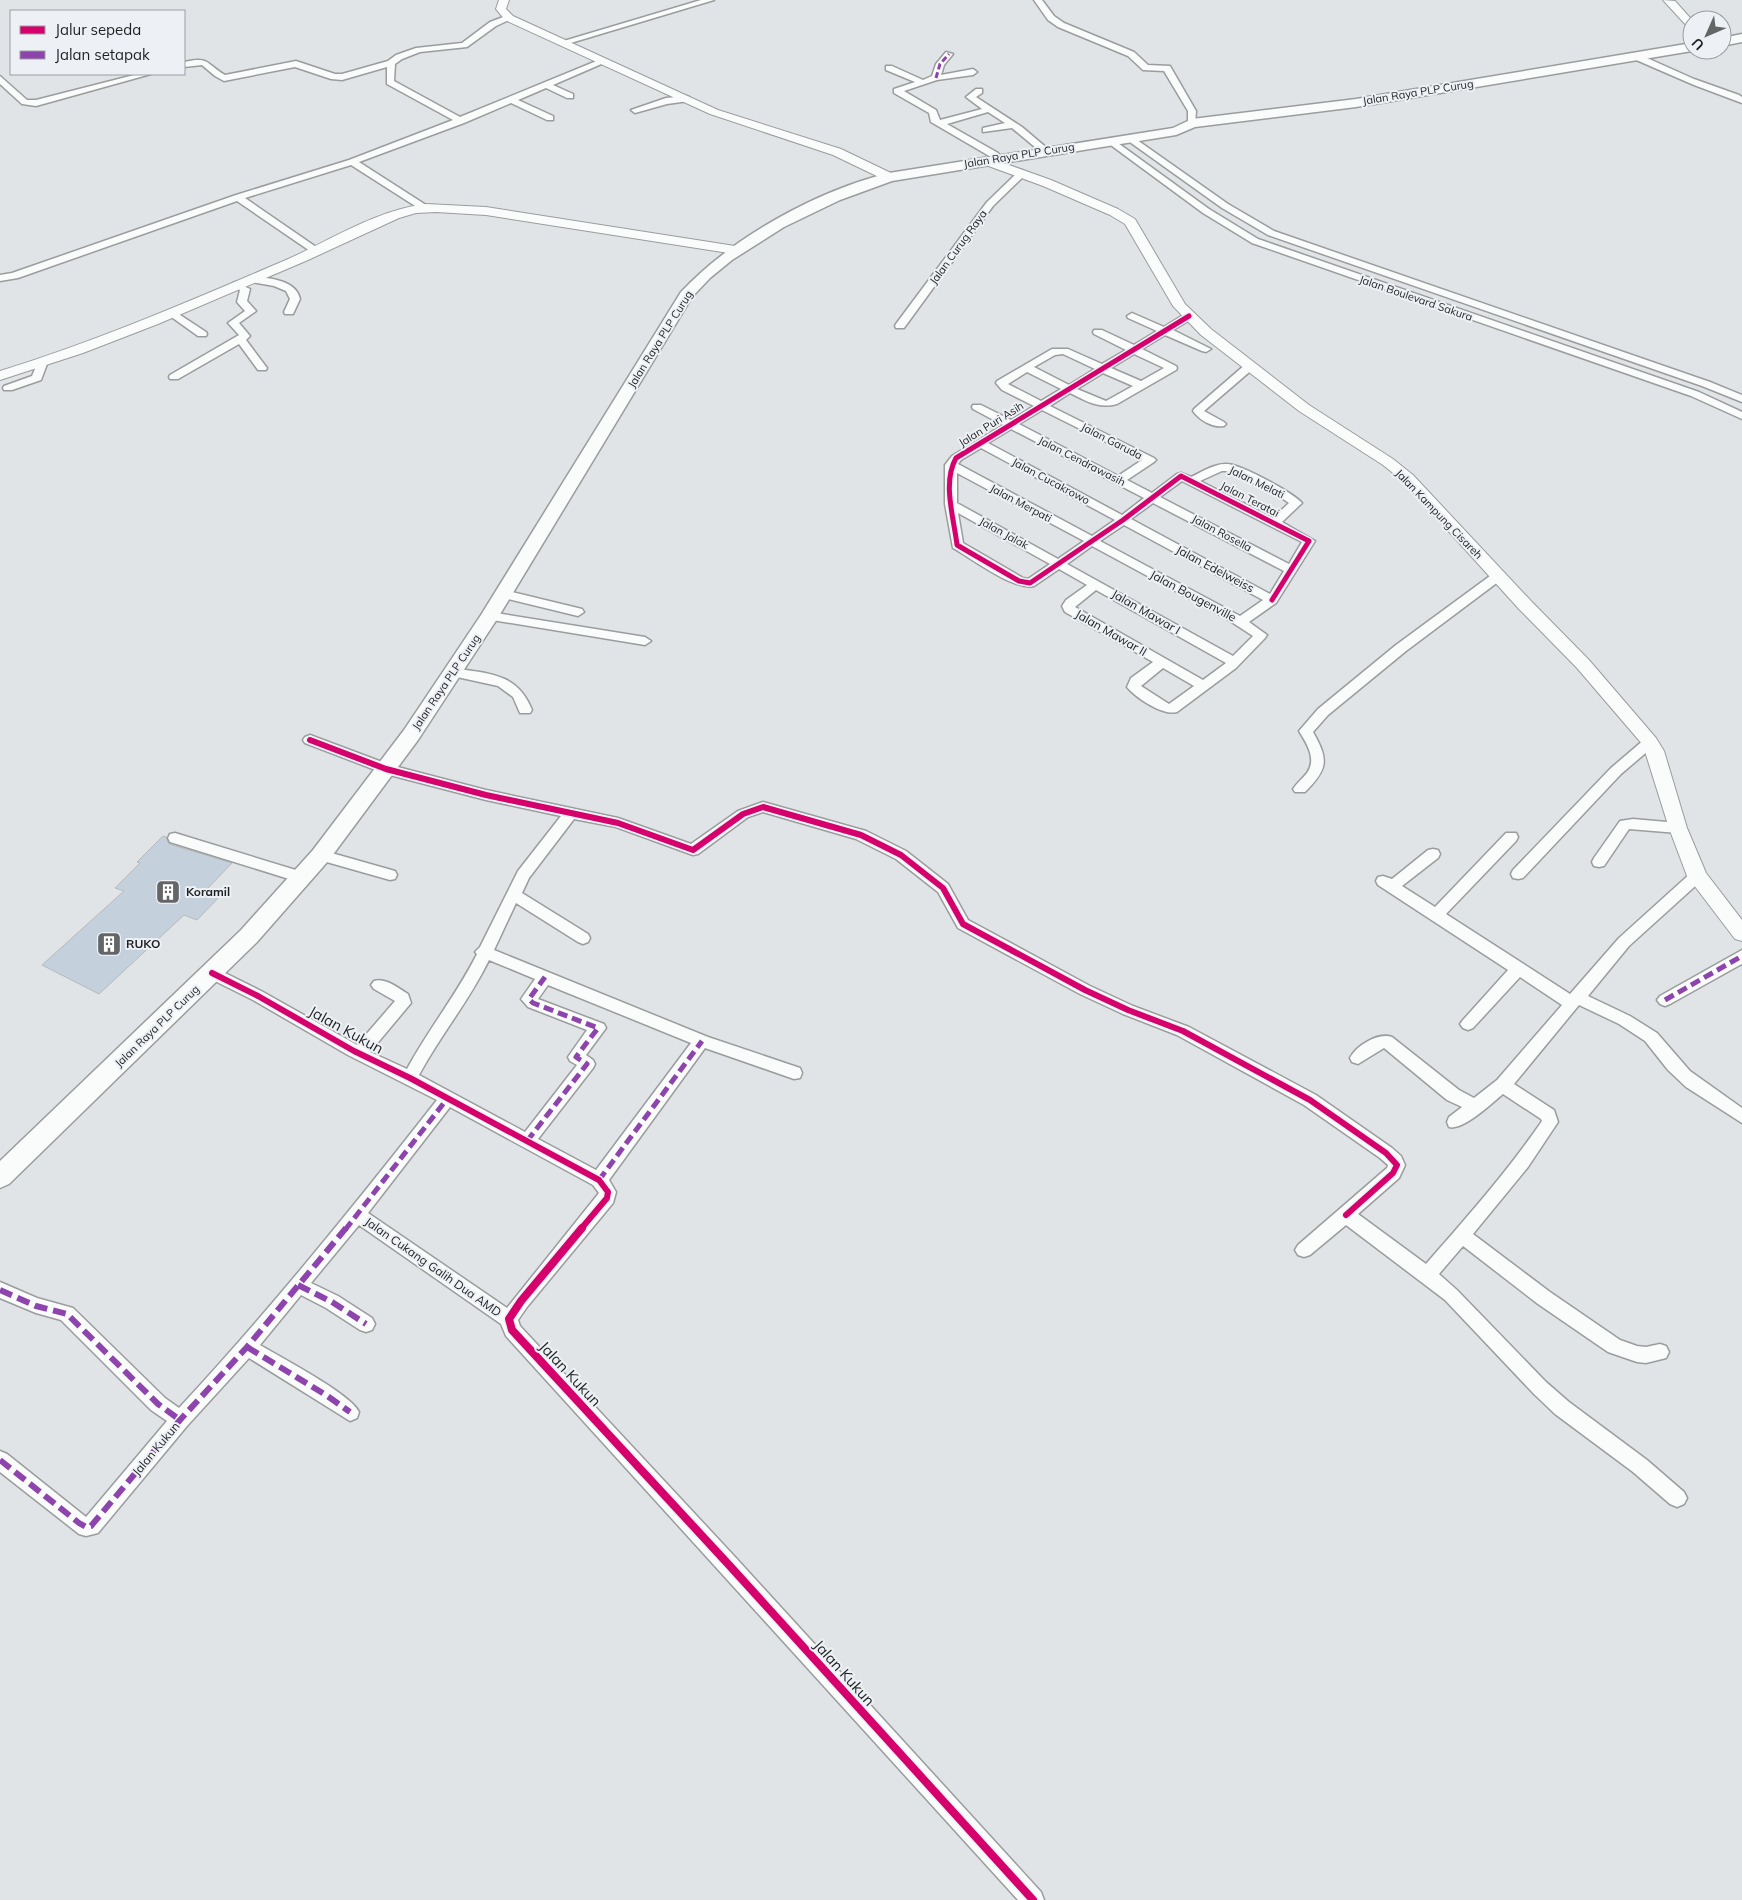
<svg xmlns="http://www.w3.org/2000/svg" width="1742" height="1900" viewBox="0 0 1742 1900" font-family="Mulish,sans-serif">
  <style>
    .building { fill: #c4d1dd; stroke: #b7b9ba }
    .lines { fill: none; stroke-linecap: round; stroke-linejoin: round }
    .street-casing { stroke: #9a9c9d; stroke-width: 3 }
    .secondary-casing { stroke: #9a9c9d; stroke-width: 2 }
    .primary-casing { stroke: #9a9c9d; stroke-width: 3 }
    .street { fill: #fafbfb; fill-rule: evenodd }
    .secondary { fill: #fafbfb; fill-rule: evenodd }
    .primary { fill: #fafbfb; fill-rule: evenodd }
    .quiet-far2 { stroke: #8e44ad; stroke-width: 3; stroke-dasharray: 6 3; stroke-linecap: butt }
    .quiet-far1 { stroke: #8e44ad; stroke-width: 5; stroke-dasharray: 10 5; stroke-linecap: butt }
    .quiet { stroke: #8e44ad; stroke-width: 6; stroke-dasharray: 13 6; stroke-linecap: butt }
    .cycleway-far2-casing { stroke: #edf1f5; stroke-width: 8 }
    .cycleway-far1-casing { stroke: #edf1f5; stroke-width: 9 }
    .cycleway-casing { stroke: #edf1f5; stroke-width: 11 }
    .cycleway-far2 { stroke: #d6006c; stroke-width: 5 }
    .cycleway-far1 { stroke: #d6006c; stroke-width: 6 }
    .cycleway { stroke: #d6006c; stroke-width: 8 }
    .labels { text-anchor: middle; stroke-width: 4; stroke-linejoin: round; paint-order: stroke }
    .far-street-label { font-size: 11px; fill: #1f2122; stroke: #edf1f5 }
    .street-label { font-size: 12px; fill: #1f2122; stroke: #edf1f5 }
    .poi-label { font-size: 12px; font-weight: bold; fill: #1f2122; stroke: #edf1f5; text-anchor: start }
    .near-street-label { font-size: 15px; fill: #1f2122; stroke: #edf1f5 }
  </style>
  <rect width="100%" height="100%" fill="#e1e4e6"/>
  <polygon class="building" points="163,836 166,837 169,844 232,863 206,890 220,896 197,920 184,915 99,994 42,965 124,891 115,888 140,863 137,862"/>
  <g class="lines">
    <defs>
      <g id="street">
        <polygon points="701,0 714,0 564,45 557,43"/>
        <polygon points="1034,0 1042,0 1054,16 1064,23 1134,52 1148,65 1170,66 1196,111 1195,125 1192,126 1188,123 1188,111 1164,71 1143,70 1128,56 1058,27 1048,20"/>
        <path d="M506,16L513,18L496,26L467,47L420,52L402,59L395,64L394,81L460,117L599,60L606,62L553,85L573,94V98H567L546,88L518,100L553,116V120H547L511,103L464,123L359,162L429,207V211H423L351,165L245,198L319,249V253H313L237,201L18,278L0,281V275L12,273L236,195L349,160L453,120L387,84V67L342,80L331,79L295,67L224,81L215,76L202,65L184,67V62C210,56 206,64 225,75L296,61L335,74H342L388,61L396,55L416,48L462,43L490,22Z"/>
        <polygon points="946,52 953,54 944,65 941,75 973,69 977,72 973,75 937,80 904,91 936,110 940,120 982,109 966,97 976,89 982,89 982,93 976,97 1022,127 1048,149 1048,153 1042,153 1012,128 983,132 983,128 1005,123 988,112 947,124 998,153 1002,159 1000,161 994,161 991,157 931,122 929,113 894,93 894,89 915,82 886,70 886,66 892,66 923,80 932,76 936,64"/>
        <polygon points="1634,55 1647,58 1694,79 1739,95 1742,97 1742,103 1694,85 1634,59"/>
        <polygon points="138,74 151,74 36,106 22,104 0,84 0,76 27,100 36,100"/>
        <polygon points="686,96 689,97 689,101 667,104 635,113 631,110 666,98"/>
        <polygon points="1130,135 1228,204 1274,231 1710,382 1742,395 1742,402 1702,386 1268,235 1222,208 1127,140 1126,138"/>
        <polygon points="1111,138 1209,209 1258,239 1699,392 1742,412 1742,419 1691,396 1252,243 1203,213 1108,143 1107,141"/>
        <polygon points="1022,170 1027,173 1025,175 993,206 904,328 896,328 895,326 896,324 987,202 1019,171"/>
        <path d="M250,276C267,278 296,279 300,299L293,314H285L284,312L290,299L286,291L274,286L246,281L245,279Z"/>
        <polygon points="235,282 250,289 247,301 256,311 239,323 250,336 246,340 267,368 266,370 258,370 239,344 178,379 170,379 169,377 170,375 239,335 228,323 245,311 237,302 240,290 230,285"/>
        <polygon points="174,311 206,332 207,334 206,336 198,336 170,316 169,314"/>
        <path d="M1132,313L1164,327L1185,314H1193L1194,316L1193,318L1173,330L1211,349L1206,352L1202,351L1165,335L1142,349L1176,366L1177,368L1176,370L1117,404C1099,409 1086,401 1070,393L1050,406L1154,458L1156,460L1154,462L1127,480L1152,493L1177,474L1181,473L1191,477C1202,472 1215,463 1227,464C1240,464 1294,493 1302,503L1282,522L1315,541L1276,603L1249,622L1267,635L1265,638L1236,668L1177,712C1163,716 1136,698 1127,687L1131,678L1153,662L1065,612L1062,606L1066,600L1087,585L1059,569L1034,586C1014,591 971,558 953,548L945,504V465L952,456L1003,425L973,409L972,407L973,405H981L1011,420L1034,406L1002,390L996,383L997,381L1052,349H1068L1102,364L1126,350L1094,334L1093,332L1094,330H1102L1134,345L1157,331L1128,318L1127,316ZM1063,354L1095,369L1069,385L1034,367L1055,355ZM1134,354L1164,368L1141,381L1111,368ZM1027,372L1061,389L1041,401L1008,384ZM1103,373L1133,386L1106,401L1077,389ZM1042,410L1142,460L1118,476L1019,424ZM1011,429L1144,498L1122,515L988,443ZM981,448L1115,520L1092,536L958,464L961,460ZM1222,471H1226L1273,492L1289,503L1273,518L1200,481ZM957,473L1084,541L1058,559L957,503ZM1182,481L1302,542L1289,564L1160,497ZM1153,503L1284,571L1270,594L1131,519ZM958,513L1050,564L1028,579L1023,578L963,543ZM1124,525L1263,600L1240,616L1100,541ZM1092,546L1227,619L1253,636L1233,656L1067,564ZM1096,590L1226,663L1203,680L1075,607ZM1163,668L1194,686L1169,704L1141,686Z"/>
        <polygon points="42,361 47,364 41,380 12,390 4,390 3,388 4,386 32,376 37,364"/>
        <path d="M1250,363L1255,366L1254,368L1204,411L1224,422L1226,424L1224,426C1213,428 1199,420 1193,411L1194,409L1246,364Z"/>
        <path d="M1498,572L1504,576L1502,579L1406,651L1328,715L1313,732C1329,760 1328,769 1305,792H1295L1293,789C1297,783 1302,779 1307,773C1317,759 1307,744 1299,731L1318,709L1396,645L1494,573Z"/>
        <polygon points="504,590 582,609 584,612 578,616 500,597 498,594 500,591"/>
        <polygon points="490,612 645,637 651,641 645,645 486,619 484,616"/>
        <path d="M453,668C488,674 517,672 532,710L530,713H520L513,697L498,686L448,675L447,672L448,669Z"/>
        <path d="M310,735L390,765L486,790L618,818L691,844L738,811L763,802L866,831L906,851L948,884L968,920L1090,986L1133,1006L1189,1027L1316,1095L1392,1148L1401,1156L1405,1165L1399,1178L1358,1214L1426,1264C1466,1218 1507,1172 1542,1121L1541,1119L1503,1094C1492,1103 1463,1131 1449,1127L1447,1122L1449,1117L1462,1107L1447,1100L1384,1048L1358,1064L1352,1062L1350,1058C1356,1046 1378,1032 1392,1037L1459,1090L1474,1098L1497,1080L1562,1005L1520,977L1473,1028L1468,1030L1463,1028L1460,1024L1463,1020L1508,970L1378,885L1376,881L1378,877L1383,876L1392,879L1428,850L1433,849L1438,850L1440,854L1438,858L1402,886L1435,907L1506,833H1516L1518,837L1516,841L1446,914L1570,994L1619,938L1692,872L1697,871L1702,872L1704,876L1702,880L1629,946L1588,996L1630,1016L1657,1033L1690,1071L1742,1108V1123L1686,1087L1668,1070L1645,1041L1619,1024L1579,1005L1514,1084L1554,1110L1558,1122L1528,1167L1473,1234L1550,1292L1620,1340L1637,1346L1646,1347L1660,1344L1666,1346L1669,1352L1666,1358L1646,1363L1637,1362L1608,1352L1538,1304L1463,1246L1439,1274L1457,1290L1546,1382L1569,1402L1647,1460L1684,1492L1687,1498L1684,1504L1677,1507L1670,1504L1633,1472L1555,1414L1534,1394L1445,1300L1346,1225L1310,1255L1304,1257L1298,1255L1295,1250L1298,1245L1387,1168L1388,1165L1380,1158L1304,1105L1177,1035L1123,1014L1080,994L958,928L938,892L896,859L856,839L763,812L748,817L698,854L693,855L616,827L574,819L529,878L522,893L588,934L590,938L588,942L583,944L578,942L516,903L494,950L708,1037L800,1068L802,1073L800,1078L794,1079L705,1048L609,1180L616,1192L613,1203L527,1307L518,1320L520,1326L736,1558L1041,1892L1044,1900H1018L506,1336L501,1324L359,1225L311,1283L338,1296L372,1318L375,1324L372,1330L366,1332L360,1330L326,1308L301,1295L260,1345C280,1357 351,1394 359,1412L357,1418L350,1421L249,1358L187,1426L98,1533L86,1536L79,1534L0,1472V1451L7,1454L86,1517L167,1421L151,1410L61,1320L36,1313L0,1298V1282L37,1298L73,1308L165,1398L179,1408C270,1310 354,1206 437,1100L348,1055L253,1000L207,977L204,973L207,969L212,967L217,969L263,992L357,1045L395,1001L374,989L371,985L374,981C385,977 398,988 408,994L411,1003L370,1052L407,1069C428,1030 457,994 477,954L475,952L480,947L518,871L561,816L486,800L386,774L305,743L303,740L305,737ZM489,960L535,979L521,999L528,1007L587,1030L568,1057L570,1061L577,1065L525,1132L419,1075C440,1036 469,1001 489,960ZM548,985L691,1043L596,1170L538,1139L593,1068L595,1064L593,1060L586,1055L606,1028L604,1024L538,999ZM450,1107L593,1185L599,1193L507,1308L368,1213Z"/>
        <polygon points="1650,737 1655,739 1657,742 1655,745 1621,774 1523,878 1518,879 1513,878 1511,874 1513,870 1611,768 1645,739"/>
        <polygon points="1633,819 1678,823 1683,824 1685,828 1683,832 1678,833 1629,829 1604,866 1599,867 1594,866 1592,862 1594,858 1620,821"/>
        <path d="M175,833L299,871L305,880L303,884C296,886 293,884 289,879L170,842L168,838L170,834Z"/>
        <polygon points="321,850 395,871 397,875 395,879 390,880 316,859 314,855 316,851"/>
        <polygon points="1742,950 1742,964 1738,966 1670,1004 1665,1006 1660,1004 1657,1000 1660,996"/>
      </g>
      <g id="secondary">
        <polygon points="499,0 509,0 506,9 513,16 718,110 841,149 893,174 895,177 889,181 885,180 833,155 710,114 505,20 496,9"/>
        <polygon points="1663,0 1675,1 1692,20 1692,28 1685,24"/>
        <polygon points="987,157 1051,180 1118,209 1135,219 1185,304 1211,329 1309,405 1393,459 1413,475 1531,601 1589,660 1656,738 1664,751 1687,828 1706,873 1742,920 1742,941 1735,939 1687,876 1669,828 1643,745 1577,668 1519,609 1403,481 1383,465 1299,411 1201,335 1173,306 1125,224 1110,215 1043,186 983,164 981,161 983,158"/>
        <path d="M426,204L486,207L735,246L742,250L735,254L486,215L436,212L416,213L399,218L308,260L158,324L83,353L0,380V371C98,341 192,300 286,260C331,240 376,210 426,204Z"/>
      </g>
      <g id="primary">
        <polygon points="1742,34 1742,42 1722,46 1722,38"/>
        <path d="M1692,43V50H1695L1692,51L1356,107L1195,127L1176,135L892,181L840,200L784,227L732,260L710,278L692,297L499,616L418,740L329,860L257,942L9,1184L0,1188V1161L241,930L313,850L404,730L481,615L681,292C733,237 816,191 889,173L1173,128L1192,119L1356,99Z"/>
      </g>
    </defs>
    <use href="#street" class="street-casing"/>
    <use href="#secondary" class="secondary-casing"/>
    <use href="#primary" class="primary-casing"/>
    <use href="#street" class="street"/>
    <use href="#secondary" class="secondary"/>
    <use href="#primary" class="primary"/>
    <polyline class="quiet-far2" points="936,78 940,64 949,54"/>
    <g class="quiet-far1">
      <polyline points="1665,1000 1742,956"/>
      <polyline points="527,1141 587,1064 576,1057 598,1028 533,1003 529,999 545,977"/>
      <polyline points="599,1180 702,1041"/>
      <polyline points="345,1230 447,1099"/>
    </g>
    <g class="quiet">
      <polyline points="298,1285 332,1302 366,1324"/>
      <polyline points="0,1290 36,1306 67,1314 158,1404 180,1420"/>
      <polyline points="247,1347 326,1395 350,1412"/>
      <polyline points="0,1460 79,1523 86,1527 91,1526 180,1420 247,1347 346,1228"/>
    </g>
    <defs>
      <path id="cycleway-far2" d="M1189,316L956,458C942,483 954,518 957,545L1019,581L1030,583L1123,520L1181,476L1309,541L1272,600"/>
      <g id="cycleway-far1">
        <polyline points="310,740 386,769 486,795 618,823 693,850 743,814 763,807 861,835 901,855 943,888 963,924 1085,990 1128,1010 1183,1031 1310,1100 1386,1153 1397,1165 1393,1173 1346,1215"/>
        <polyline points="212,973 258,996 354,1051 410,1078 599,1180 608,1192 607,1198 580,1230"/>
      </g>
      <polyline id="cycleway" points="582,1228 521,1301 509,1319 512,1330 729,1565 1033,1900"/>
    </defs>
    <use href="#cycleway-far2" class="cycleway-far2-casing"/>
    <use href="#cycleway-far1" class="cycleway-far1-casing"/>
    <use href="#cycleway" class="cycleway-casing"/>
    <use href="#cycleway-far2" class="cycleway-far2"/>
    <use href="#cycleway-far1" class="cycleway-far1"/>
    <use href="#cycleway" class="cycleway"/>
  </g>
  <defs>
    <symbol id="building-square" viewBox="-11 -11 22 22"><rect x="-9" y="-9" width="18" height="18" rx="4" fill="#636567" stroke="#edf1f5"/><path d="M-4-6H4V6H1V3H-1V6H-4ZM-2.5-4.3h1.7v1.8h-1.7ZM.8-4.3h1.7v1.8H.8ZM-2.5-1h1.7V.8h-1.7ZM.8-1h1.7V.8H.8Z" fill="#fff"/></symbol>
  </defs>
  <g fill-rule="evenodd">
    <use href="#building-square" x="154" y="878" width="28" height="28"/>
    <use href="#building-square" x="95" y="930" width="28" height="28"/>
  </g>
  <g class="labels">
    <g class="far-street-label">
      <text transform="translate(1418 92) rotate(-9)" y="4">Jalan Raya PLP Curug</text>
      <text transform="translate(1019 155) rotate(-9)" y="4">Jalan Raya PLP Curug</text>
      <text transform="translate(958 247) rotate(-54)" y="4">Jalan Curug Raya</text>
      <text transform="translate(1416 298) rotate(19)" y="4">Jalan Boulevard Sakura</text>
      <text transform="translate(660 339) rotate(-58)" y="4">Jalan Raya PLP Curug</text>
      <text transform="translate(991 424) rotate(-32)" y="4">Jalan Puri Asih</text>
      <text transform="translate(1112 441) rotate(27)" y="4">Jalan Garuda</text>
      <text transform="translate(1082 461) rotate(27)" y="4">Jalan Cendrawasih</text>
      <text transform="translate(1051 481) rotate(28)" y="4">Jalan Cucakrowo</text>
      <text transform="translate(1257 482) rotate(26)" y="4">Jalan Melati</text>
      <text transform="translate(1250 499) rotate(27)" y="4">Jalan Teratai</text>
      <text transform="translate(1021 503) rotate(28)" y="4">Jalan Merpati</text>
      <text transform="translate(1439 514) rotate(46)" y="4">Jalan Kampung Cisareh</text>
      <text transform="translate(1004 533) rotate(29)" y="4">Jalan Jalak</text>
      <text transform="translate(1222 533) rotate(28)" y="4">Jalan Rosella</text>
      <text transform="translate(446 682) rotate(-56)" y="4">Jalan Raya PLP Curug</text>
      <text transform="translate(157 1026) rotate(-44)" y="4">Jalan Raya PLP Curug</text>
    </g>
    <g class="street-label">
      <text transform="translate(1215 569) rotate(28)" y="4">Jalan Edelweiss</text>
      <text transform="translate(1193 596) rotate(28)" y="4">Jalan Bougenville</text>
      <text transform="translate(1146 612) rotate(30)" y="4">Jalan Mawar I</text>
      <text transform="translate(1111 633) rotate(30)" y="4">Jalan Mawar II</text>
      <text transform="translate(433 1267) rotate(35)" y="4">Jalan Cukang Galih Dua AMD</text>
      <text transform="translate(156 1449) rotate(-50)" y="4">Jalan Kukun</text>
    </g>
    <g class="poi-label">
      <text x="186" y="896">Koramil</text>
      <text x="126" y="948">RUKO</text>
    </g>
    <g class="near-street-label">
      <text transform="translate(346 1030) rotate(29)" y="5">Jalan Kukun</text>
      <text transform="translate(570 1374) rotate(47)" y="5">Jalan Kukun</text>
      <text transform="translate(844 1673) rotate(48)" y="5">Jalan Kukun</text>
    </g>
  </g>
  <rect x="10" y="10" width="175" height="65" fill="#edf1f5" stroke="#9b9ea1"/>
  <rect x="20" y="26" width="25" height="8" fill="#d6006c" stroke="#9b9ea1"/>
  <text x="55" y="35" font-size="15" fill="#1f2122">Jalur sepeda</text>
  <rect x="20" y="51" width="25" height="8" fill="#8e44ad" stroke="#9b9ea1"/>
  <text x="55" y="60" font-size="15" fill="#1f2122">Jalan setapak</text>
  <g transform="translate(1707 35) rotate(225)"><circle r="24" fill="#edf1f5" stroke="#9b9ea1"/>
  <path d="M0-4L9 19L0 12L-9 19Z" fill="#636567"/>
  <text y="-8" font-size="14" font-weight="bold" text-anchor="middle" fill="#1f2122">U</text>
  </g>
</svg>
